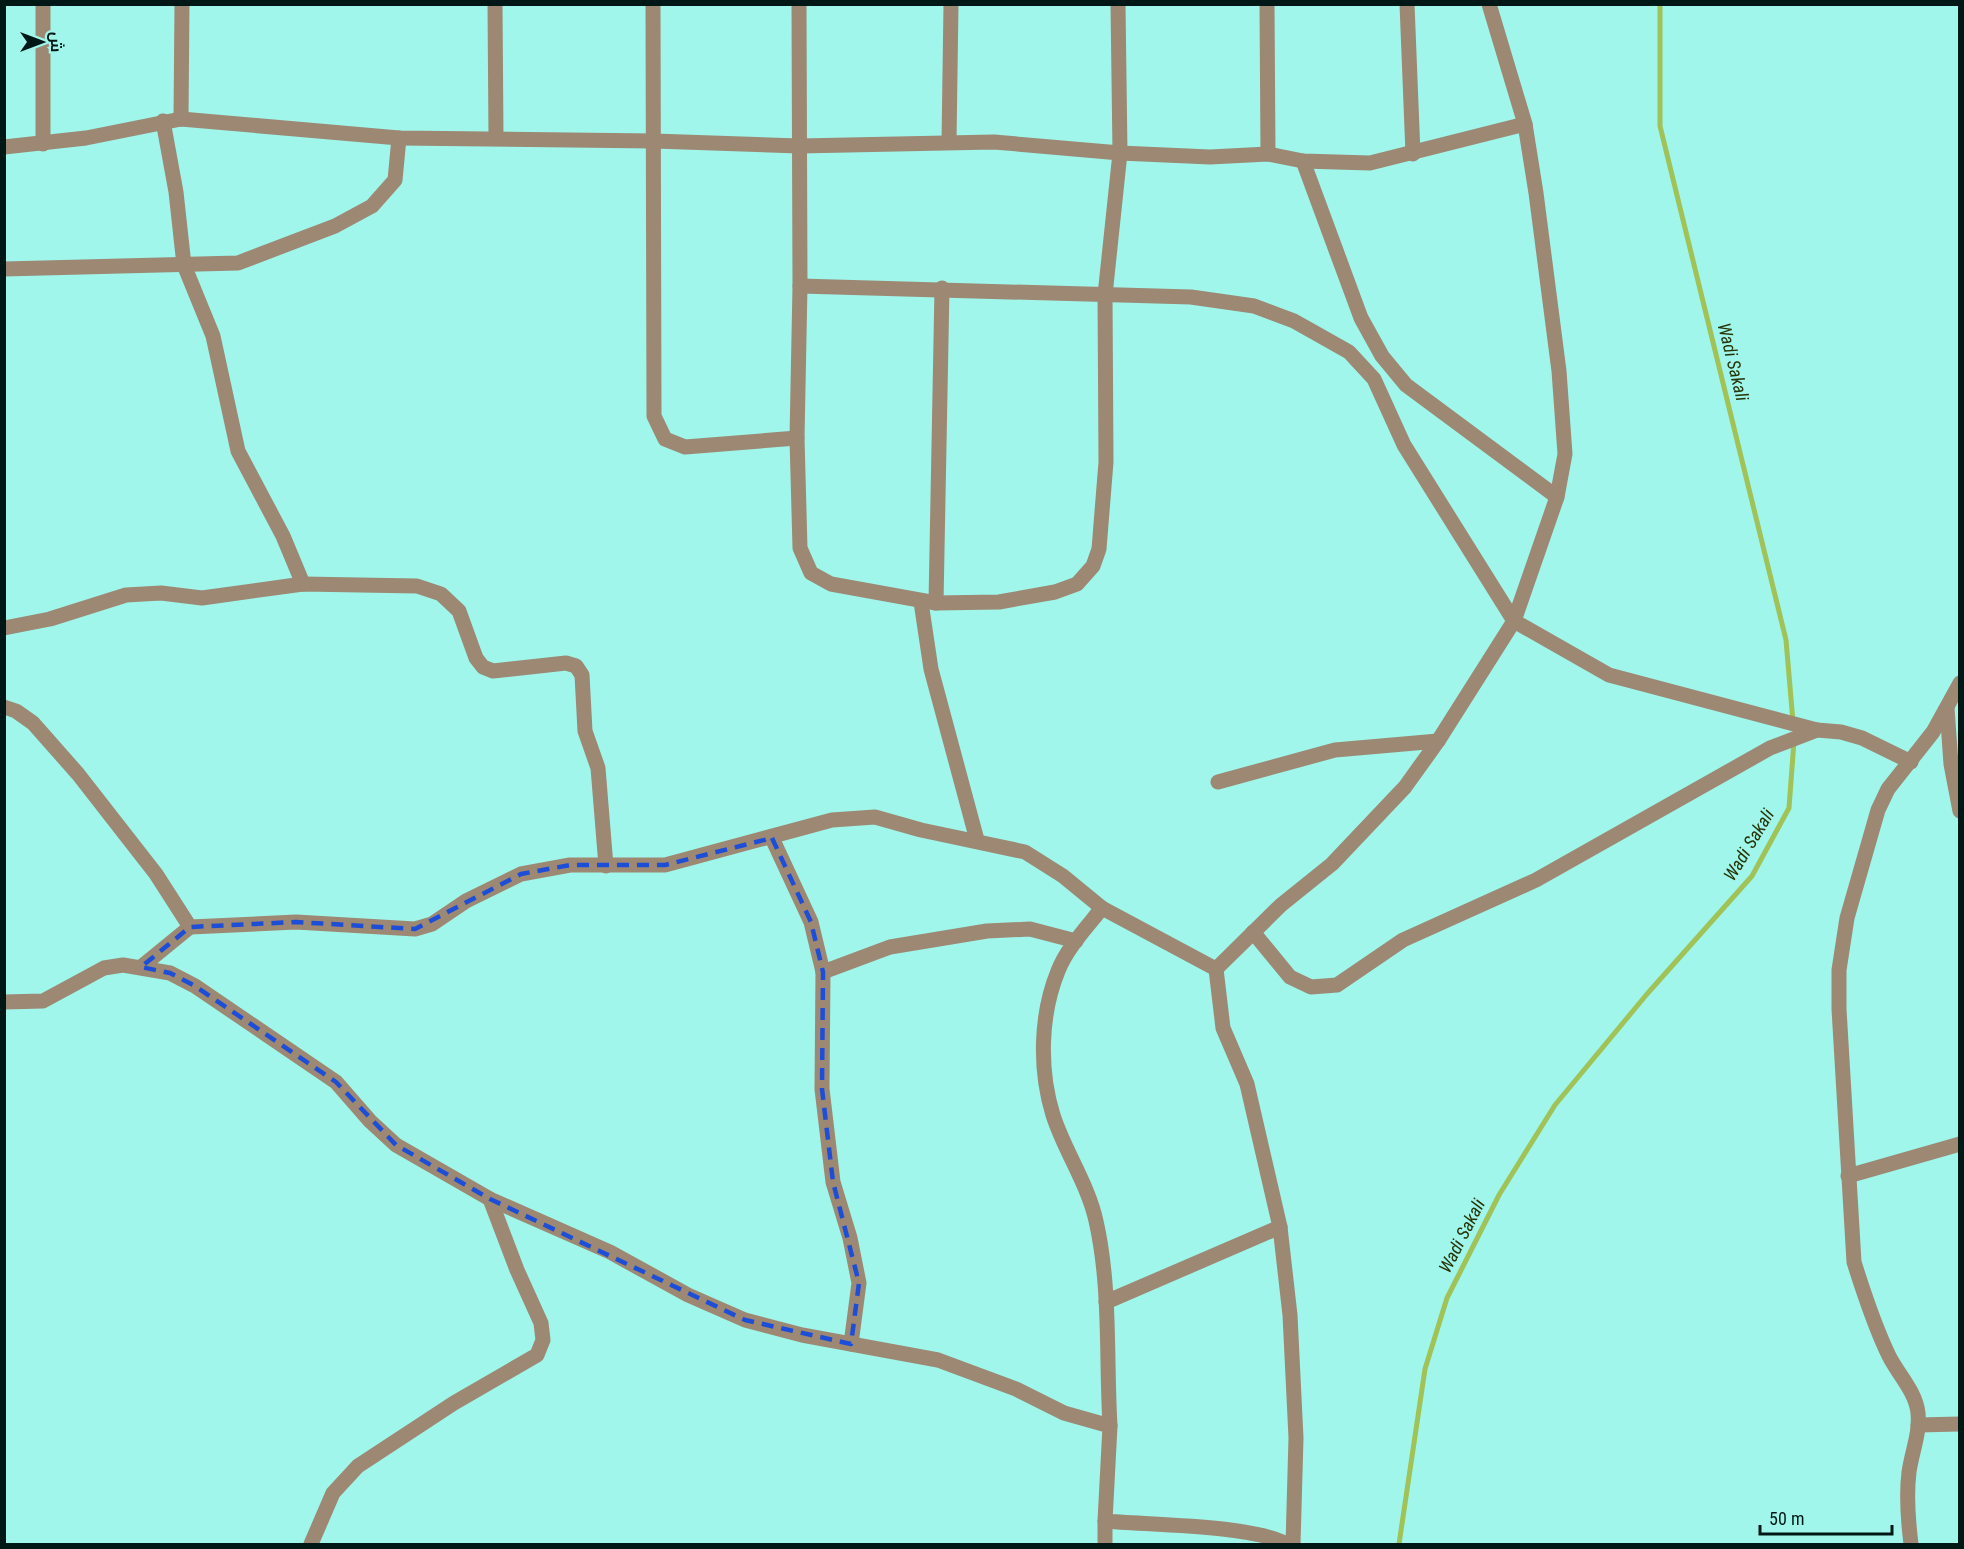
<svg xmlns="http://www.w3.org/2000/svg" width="1964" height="1549" viewBox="0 0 1964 1549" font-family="'Roboto Condensed',Cairo,sans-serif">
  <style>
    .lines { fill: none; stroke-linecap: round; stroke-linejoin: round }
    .stream { stroke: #a0c257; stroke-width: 5 }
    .minor { stroke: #9d8874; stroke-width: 15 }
    .tertiary { stroke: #9d8874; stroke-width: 15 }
    .marked { fill: none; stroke: #1d4ed8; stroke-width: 4.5; stroke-dasharray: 12 8; stroke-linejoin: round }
    .labels { text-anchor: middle; stroke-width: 4.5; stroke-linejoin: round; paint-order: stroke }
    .water-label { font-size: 18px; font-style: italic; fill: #263306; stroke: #a0f6ea }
  </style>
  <rect width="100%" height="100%" fill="#a0f6ea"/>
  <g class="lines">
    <g class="stream">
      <polyline points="1660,4 1660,126 1786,640 1793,722"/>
      <polyline points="1399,1544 1425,1369 1447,1298 1499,1195 1555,1105 1647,994 1752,876 1789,808 1794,741"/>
    </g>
    <g class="minor">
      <polyline points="43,4 43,144"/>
      <polyline points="495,4 496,138"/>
      <polyline points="653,4 654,416 665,439 685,447 797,438"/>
      <polyline points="799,4 800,286 797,438 800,548 811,573 831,584 936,603 999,602 1055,592 1077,584 1093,566 1099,549 1106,462 1105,295 1120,153 1118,4"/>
      <polyline points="1267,4 1268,154"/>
      <polyline points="1407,4 1413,154"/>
      <polyline points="181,119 182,4"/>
      <polyline points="163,121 176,192 184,265 213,336 238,451 283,536 303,584"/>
      <polyline points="949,142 951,4"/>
      <polyline points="4,147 86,138 181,119 399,138 654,141 799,146 994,142 1120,153 1210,157 1268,154 1303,161 1370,163 1525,124"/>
      <polyline points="1303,161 1361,318 1382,356 1406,385 1557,497"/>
      <polyline points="4,269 238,263 335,226 372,206 395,180 399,138"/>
      <polyline points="800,286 1191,297 1254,306 1294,321 1349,352 1374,379 1404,445 1514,621 1609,675 1817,730"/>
      <polyline points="921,602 931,669 977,840"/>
      <polyline points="936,603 942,288"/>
      <polyline points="4,628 50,619 126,595 161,593 202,598 303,584 417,586 441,594 459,611 476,658 483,667 493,671 566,663 576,666 582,675 585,731 598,768 606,866"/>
      <polyline points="4,707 16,711 33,723 78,774 156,874 190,927 141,967"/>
      <polyline points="1947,708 1951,764 1960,811"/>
      <polyline points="1218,782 1335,750 1438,741"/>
      <polyline points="772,838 811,922 823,972 822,1089 833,1182 850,1238 859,1283 851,1344"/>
      <path d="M1102,908C1087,927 1067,948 1058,971C1040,1015 1039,1070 1053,1115C1064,1150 1088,1184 1096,1221C1111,1287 1106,1358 1110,1426"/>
      <polyline points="190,927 296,922 415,929 432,924 466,901 521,874 570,865 665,865 832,820 875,817 921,830 1025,852 1063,876 1102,908 1216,969"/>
      <polyline points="1253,932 1290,977 1311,987 1337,985 1403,940 1536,880 1770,748 1817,730 1841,732 1862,738 1911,762"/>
      <polyline points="1216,969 1281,905 1332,864 1405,787 1438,741 1514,621 1557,497 1565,454 1559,371 1536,193 1525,124 1489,4"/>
      <polyline points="1216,969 1223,1028 1247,1084 1280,1227 1290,1315 1296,1438 1293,1544"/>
      <polyline points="823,972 890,947 987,931 1030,929 1076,941"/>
      <polyline points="1848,1176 1960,1144"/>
      <polyline points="1106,1302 1280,1227"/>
      <polyline points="1918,1425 1960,1424"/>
      <polyline points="311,1544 333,1493 358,1466 454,1403 537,1355 543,1340 541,1323 517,1270 490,1199"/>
      <polyline points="1105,1544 1105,1521"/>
      <path d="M1911,1544C1908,1520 1906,1496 1909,1472C1912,1451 1920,1434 1918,1413C1916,1392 1898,1374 1889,1356C1874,1325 1864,1294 1854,1262L1839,1009V970L1847,918L1878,810L1888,789L1933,732L1960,683"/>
    </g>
    <path class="tertiary" d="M4,1002L43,1001L104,968L123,965L170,973L195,986L336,1082L370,1121L396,1145L490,1199L610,1252L688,1295L745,1320L802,1335L938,1360L1016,1389L1064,1413L1110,1426L1105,1521C1148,1525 1253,1525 1286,1544"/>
  </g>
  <path class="marked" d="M772,838L811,922L823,972L822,1089L833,1182L859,1283L851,1344L745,1320L490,1199L396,1145L336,1082L195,986L170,973L141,967L190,927L296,922L415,929L521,874L570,865H665Z"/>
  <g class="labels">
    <g class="water-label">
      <text transform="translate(1733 362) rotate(76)" y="6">Wadi Sakali</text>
      <text transform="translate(1749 845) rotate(-59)" y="6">Wadi Sakali</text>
      <text transform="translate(1462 1236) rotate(-63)" y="6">Wadi Sakali</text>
    </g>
  </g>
  <rect width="1964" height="1549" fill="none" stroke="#001815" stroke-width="12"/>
  <g transform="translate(42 42) rotate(90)" stroke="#a0f6ea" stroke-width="4.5" paint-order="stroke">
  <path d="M0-4.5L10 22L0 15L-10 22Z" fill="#001815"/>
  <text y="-9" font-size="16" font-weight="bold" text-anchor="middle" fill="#001815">ش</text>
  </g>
  <path d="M1760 1525v9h132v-9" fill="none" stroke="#001815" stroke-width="3"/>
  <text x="1769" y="1525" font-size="18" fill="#001815" stroke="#a0f6ea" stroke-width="4.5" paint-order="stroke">50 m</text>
</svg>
